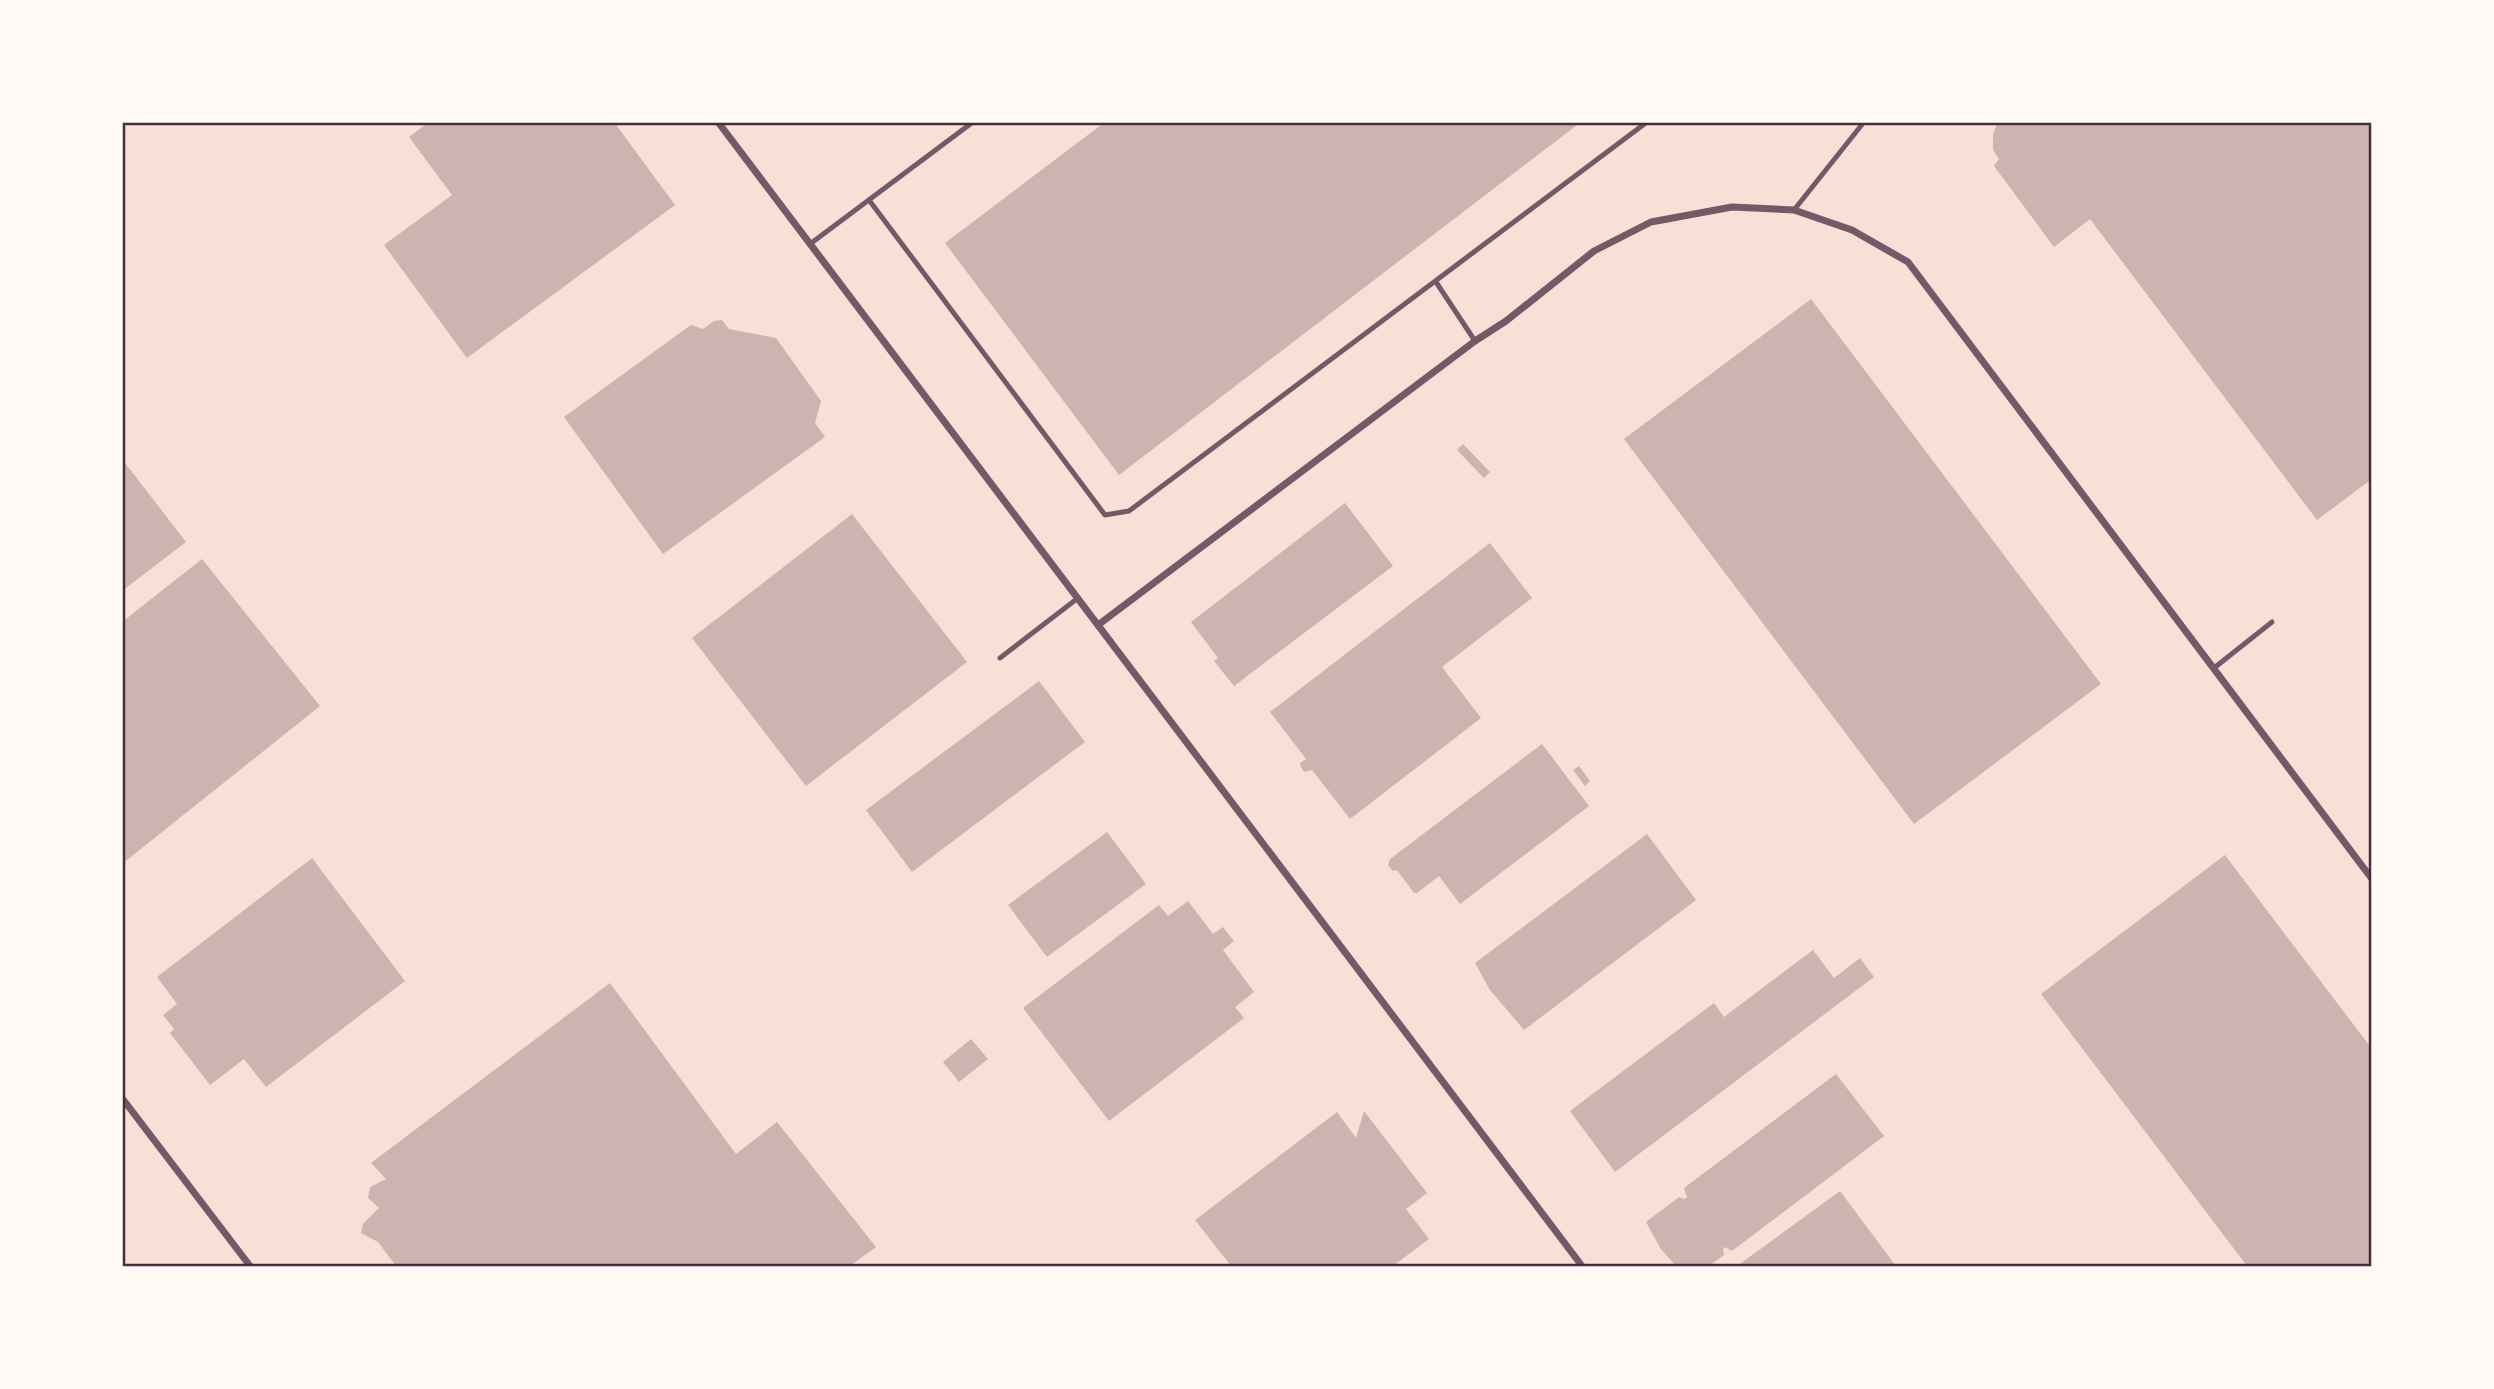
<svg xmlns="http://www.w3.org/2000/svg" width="2494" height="1389" viewBox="0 0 2494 1389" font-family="'Nunito Sans',sans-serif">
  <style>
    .building { fill: #ccb4b1 }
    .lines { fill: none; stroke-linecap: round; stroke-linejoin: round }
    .service { stroke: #755966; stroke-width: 5 }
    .minor { stroke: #755966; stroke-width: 7 }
    .neatline { fill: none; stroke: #4a2c40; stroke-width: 2.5 }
  </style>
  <rect width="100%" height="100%" fill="#f7e1d7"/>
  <g class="building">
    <polygon points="429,122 614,122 675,205 467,358 384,245 452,195 409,137"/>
    <polygon points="1105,122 1581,122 1119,475 945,243"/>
    <polygon points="1998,122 2372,122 2372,479 2317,520 2090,219 2054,247 1994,166 1999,159 1993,150 1993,134"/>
    <polygon points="1811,299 2101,684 1914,824 1624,439"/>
    <polygon points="722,320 729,329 776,338 821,401 815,423 825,437 663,554 564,417 691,325 703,329 714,321"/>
    <polygon points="1463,444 1490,472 1484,478 1457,450"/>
    <polygon points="122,459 186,542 122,591"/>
    <polygon points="1345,503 1393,566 1234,686 1214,661 1218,658 1191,622"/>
    <polygon points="852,514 967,662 806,786 692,638"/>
    <polygon points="1490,543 1532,598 1442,667 1481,718 1350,819 1312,770 1304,772 1301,767 1300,763 1306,759 1270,712"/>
    <polygon points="202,559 320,706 122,864 122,622"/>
    <polygon points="1039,681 1085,742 912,872 866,810"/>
    <polygon points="1542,744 1589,806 1460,904 1439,876 1417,893 1414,893 1397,870 1393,871 1388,865 1390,859"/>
    <polygon points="1579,766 1590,781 1585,786 1573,770"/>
    <polygon points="1107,832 1146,884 1047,957 1008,905"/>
    <polygon points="1647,834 1696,900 1524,1030 1490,990 1475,963"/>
    <polygon points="2225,855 2372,1049 2372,1266 2247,1266 2041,994"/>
    <polygon points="312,858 405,981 266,1087 244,1059 210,1085 170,1033 174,1029 163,1015 177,1004 157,977"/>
    <polygon points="1188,901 1213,934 1223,927 1234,941 1223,950 1254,992 1235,1007 1244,1018 1109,1121 1023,1008 1159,905 1168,916"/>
    <polygon points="1813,950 1834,978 1860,958 1874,977 1615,1172 1570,1111 1714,1003 1724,1017"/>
    <polygon points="610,983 736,1154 777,1122 876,1247 850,1266 396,1266 378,1242 361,1233 363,1224 379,1208 368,1198 370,1187 386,1179 371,1163"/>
    <polygon points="971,1039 988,1059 959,1082 943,1062"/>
    <polygon points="1836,1074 1884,1136 1732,1251 1725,1247 1723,1249 1724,1255 1709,1266 1676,1266 1660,1248 1646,1222 1679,1197 1684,1199 1687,1197 1684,1188"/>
    <polygon points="1364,1111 1427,1193 1406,1209 1429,1239 1393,1266 1231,1266 1195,1220 1337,1112 1356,1138"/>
    <polygon points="1840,1191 1896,1266 1737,1266"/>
  </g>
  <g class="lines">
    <g class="service">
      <polyline points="869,200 1105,515 1129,511 1647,122"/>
      <polyline points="1794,210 1864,122"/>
      <polyline points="810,244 973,122"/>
      <polyline points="1436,282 1475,341"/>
      <polyline points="1000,658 1078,598"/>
      <polyline points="2214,668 2272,622"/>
    </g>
    <g class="minor">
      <polyline points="718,122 1582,1266"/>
      <polyline points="1098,625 1475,341 1506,321 1594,251 1651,222 1732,207 1794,210 1852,230 1908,262 2372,879"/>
      <polyline points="122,1098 250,1266"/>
    </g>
  </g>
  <rect width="2494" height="1389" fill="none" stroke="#fffaf5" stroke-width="248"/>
  <rect x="124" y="124" width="2246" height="1141" class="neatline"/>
</svg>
